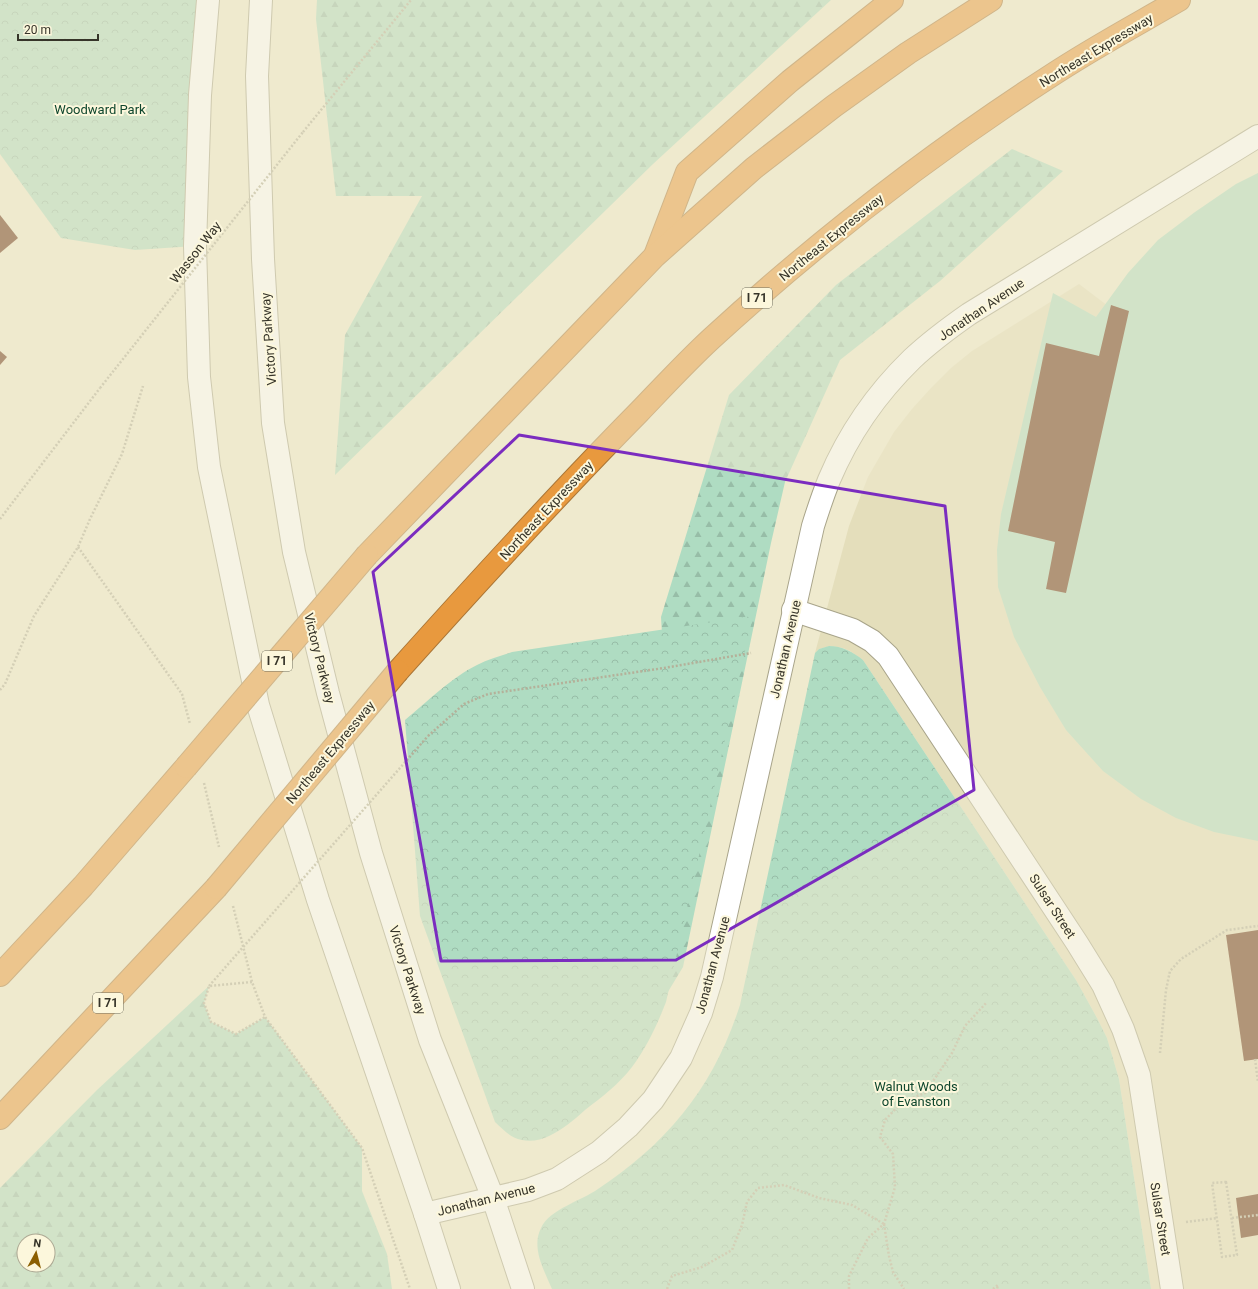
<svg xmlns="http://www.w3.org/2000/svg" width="1258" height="1289" viewBox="0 0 1258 1289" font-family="Roboto,sans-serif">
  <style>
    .built { fill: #e4debb }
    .forest { fill: url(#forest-firs); fill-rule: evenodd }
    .park { fill: url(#park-crowns) }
    .pitch { fill: #afdcc2 }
    .building { fill: #673011 }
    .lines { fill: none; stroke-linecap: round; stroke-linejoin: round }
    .minor-casing { stroke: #a8a48a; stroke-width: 24 }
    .tertiary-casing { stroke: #a8a48a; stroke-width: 24 }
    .motorway-casing { stroke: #aa7637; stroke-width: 24 }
    .path { stroke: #b4b099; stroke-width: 2.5; stroke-dasharray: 2 2; stroke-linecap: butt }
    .minor { stroke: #fff; stroke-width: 22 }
    .tertiary { stroke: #fff; stroke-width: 22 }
    .motorway { stroke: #e8993e; stroke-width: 22 }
    .motorway-bridge-casing { stroke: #aa7637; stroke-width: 24; stroke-linecap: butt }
    .path-bridge { stroke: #b4b099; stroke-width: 2.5; stroke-dasharray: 2 2; stroke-linecap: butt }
    .motorway-bridge { stroke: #e8993e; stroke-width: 22 }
    .marked { fill: none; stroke: #7b2cbf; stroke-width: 3; stroke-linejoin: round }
    .labels { text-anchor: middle; stroke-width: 4; stroke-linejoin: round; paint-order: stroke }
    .shield { fill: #fcf7dc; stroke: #716e5f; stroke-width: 1 }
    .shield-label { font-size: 12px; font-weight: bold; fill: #363429 }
    .street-label { font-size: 13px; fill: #363429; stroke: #fcf7dc }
    .park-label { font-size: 13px; fill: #0e462d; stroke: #fcf7dc }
  </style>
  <defs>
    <pattern id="forest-firs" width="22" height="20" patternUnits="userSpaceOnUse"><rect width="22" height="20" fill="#afdcc2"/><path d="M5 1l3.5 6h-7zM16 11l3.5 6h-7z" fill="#97bda7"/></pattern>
    <pattern id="park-crowns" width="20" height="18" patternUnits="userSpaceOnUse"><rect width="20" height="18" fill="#afdcc2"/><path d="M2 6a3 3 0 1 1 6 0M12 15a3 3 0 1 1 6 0" fill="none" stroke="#97bda7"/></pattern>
  </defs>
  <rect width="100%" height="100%" fill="#efeace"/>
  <polygon class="built" points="1258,173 1258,1289 1151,1289 1119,1079 1107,1038 1097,1018 1076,980 863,660 850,651 843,648 831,646 819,649 815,653 849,526 868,477 894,432 912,409 931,388 951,368 972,351 1079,284 1108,306"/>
  <g class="forest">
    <polygon points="317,0 831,0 653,164 335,475 345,335 422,196 336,196 316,19"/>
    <polygon points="1012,149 1063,171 940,281 840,360 785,482 771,543 683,967 620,1071 664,668 661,617 729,395 836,285"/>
    <path d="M209,986L204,1003L211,1022L236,1034L265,1017L362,1148V1191L387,1254L392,1289H0V1188L97,1090ZM24,1241H48V1265H24Z"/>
  </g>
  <g class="park">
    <polygon points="0,0 208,0 195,246 135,250 61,238 0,154"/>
    <path d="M753,616L666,1002C657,1025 647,1047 632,1067C619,1084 602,1097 585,1110C574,1120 562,1130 549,1136C541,1140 531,1142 522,1140C509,1137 504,1130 495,1122L420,916L405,720C427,702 452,677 477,665C488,659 500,656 512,652Z"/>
    <path d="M829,646C842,646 853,652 863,660L1076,980L1097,1018L1107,1038L1119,1079L1151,1289H552C544,1270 531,1248 541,1228C550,1209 581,1201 598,1189C669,1142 714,1086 740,1005L815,653L819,649Z"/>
  </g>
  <polygon class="pitch" points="1258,173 1258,841 1214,832 1176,818 1141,799 1103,771 1066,730 1040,687 1014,637 998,587 997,550 1001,514 1053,293 1096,317 1128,273 1158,240 1195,212 1236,184"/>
  <g class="building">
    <polygon points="0,215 18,238 0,253"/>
    <polygon points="1111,305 1129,311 1066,593 1046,589 1055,542 1008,531 1046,343 1099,356"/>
    <polygon points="0,351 7,357 0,365"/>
    <polygon points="1258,930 1258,1059 1244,1061 1226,935"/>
    <polygon points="1258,1194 1258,1235 1241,1238 1236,1198"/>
  </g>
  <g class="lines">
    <defs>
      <g id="minor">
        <polyline points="793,610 853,630 872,641 888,656 1077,943 1103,985 1123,1029 1139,1075 1172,1289"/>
        <path d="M425,1214L528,1190L557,1179L599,1152L628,1127L653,1100L681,1058L701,1013L712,977L813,526C818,510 823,495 829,480C848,435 877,393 912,359C929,343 949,328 969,314L1258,136"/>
      </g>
      <g id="tertiary">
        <polyline points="208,0 200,95 195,246 199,377 209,467 258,705 318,900 425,1214 449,1289"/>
        <polyline points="261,0 257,76 263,259 273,423 294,552 328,693 371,853 430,1040 493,1198 523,1289"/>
      </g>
      <g id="motorway">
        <polyline points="656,253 687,172 790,81 892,0"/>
        <polyline points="367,555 655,256 754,168 834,106 908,53 991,0"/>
        <path d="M398,671C477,583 556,496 639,412C663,387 687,361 712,338C817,242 930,154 1049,77C1091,49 1136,25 1179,0"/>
        <polyline points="0,975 83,886 186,767"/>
        <polyline points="0,1118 216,888"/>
      </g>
    </defs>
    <use href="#minor" class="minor-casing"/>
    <use href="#tertiary" class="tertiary-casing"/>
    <use href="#motorway" class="motorway-casing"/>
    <g class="path">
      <polyline points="303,132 411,0"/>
      <polyline points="0,519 100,388"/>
      <polyline points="78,547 182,694 190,724"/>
      <polyline points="0,690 5,684 34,616 78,547 90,519 122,454 143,386"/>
      <polyline points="428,736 464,704 488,694 664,668 751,653"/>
      <polyline points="204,783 219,847"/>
      <polyline points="233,906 252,982 265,1017 362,1148 410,1289"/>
      <polyline points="252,982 209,986 204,1003 211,1022 236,1034 265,1017"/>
      <polyline points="1160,1053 1166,990 1170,971 1181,959 1227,930 1258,926"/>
      <polyline points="1255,1059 1258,1082"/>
      <polygon points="1226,1182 1237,1255 1222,1257 1212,1183"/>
      <polyline points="1232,1218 1258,1215"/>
      <polyline points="1186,1222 1217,1218"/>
      <polyline points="884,1224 889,1256 893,1272 904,1289"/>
      <polyline points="667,1289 672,1276 702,1267 732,1250 742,1225 747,1202 758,1188 784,1185 819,1198 852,1205 884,1224"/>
      <polyline points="849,1289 849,1276 868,1238 884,1224 895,1187 893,1154 880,1137 885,1120 902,1102 925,1093 952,1053 965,1026 987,1002"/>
      <polyline points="993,1289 998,1285 997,1289"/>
    </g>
    <use href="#minor" class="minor"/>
    <use href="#tertiary" class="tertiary"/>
    <use href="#motorway" class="motorway"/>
    <defs>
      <g id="motorway-bridge">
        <polyline points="186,767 367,555"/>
        <polyline points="216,888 398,671"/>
      </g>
    </defs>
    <use href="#motorway-bridge" class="motorway-bridge-casing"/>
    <g class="path-bridge">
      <polyline points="100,388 303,132"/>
      <polyline points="209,986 428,736"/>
    </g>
    <use href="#motorway-bridge" class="motorway-bridge"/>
  </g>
  <path d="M0 0H1258V1289H0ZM519,435L945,506L974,790L676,960L441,961L373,572Z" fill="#efeace" fill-opacity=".55" fill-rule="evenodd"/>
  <path class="marked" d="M519,435L945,506L974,790L676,960L441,961L373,572Z"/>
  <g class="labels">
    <g class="shield">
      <rect x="742" y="288" width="30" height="20" rx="3"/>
      <rect x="262" y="651" width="30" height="20" rx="3"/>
      <rect x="93" y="993" width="30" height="20" rx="3"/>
    </g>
    <g class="shield-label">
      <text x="757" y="302">I 71</text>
      <text x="277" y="665">I 71</text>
      <text x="108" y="1007">I 71</text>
    </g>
    <g class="street-label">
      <text transform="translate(1096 50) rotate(-31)" y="5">Northeast Expressway</text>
      <text transform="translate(831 237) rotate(-39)" y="5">Northeast Expressway</text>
      <text transform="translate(195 252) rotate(-52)" y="5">Wasson Way</text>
      <text transform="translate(981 309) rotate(-34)" y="5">Jonathan Avenue</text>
      <text transform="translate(268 339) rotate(-94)" y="5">Victory Parkway</text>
      <text transform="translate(546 510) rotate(-47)" y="5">Northeast Expressway</text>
      <text transform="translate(785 649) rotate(-77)" y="5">Jonathan Avenue</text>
      <text transform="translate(320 658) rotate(76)" y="5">Victory Parkway</text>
      <text transform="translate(330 752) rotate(-50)" y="5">Northeast Expressway</text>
      <text transform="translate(1053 906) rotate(57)" y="5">Sulsar Street</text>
      <text transform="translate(712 965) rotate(-75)" y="5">Jonathan Avenue</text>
      <text transform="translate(408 970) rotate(72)" y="5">Victory Parkway</text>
      <text transform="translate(486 1199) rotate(-14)" y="5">Jonathan Avenue</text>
      <text transform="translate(1161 1219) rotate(81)" y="5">Sulsar Street</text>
    </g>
    <g class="park-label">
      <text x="100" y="114">Woodward Park</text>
      <text x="916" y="1091">Walnut Woods<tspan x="916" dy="15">of Evanston</tspan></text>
    </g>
  </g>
  <g transform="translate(36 1253) rotate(7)"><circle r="19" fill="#fcf7dc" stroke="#ada994"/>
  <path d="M0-3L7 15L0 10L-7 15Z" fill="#8b5f02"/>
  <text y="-6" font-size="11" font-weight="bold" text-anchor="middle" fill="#363429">N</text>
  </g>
  <path d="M18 34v6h80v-6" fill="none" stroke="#363429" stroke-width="2"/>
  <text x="24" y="34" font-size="12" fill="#363429" stroke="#fcf7dc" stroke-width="3" paint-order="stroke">20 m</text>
</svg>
